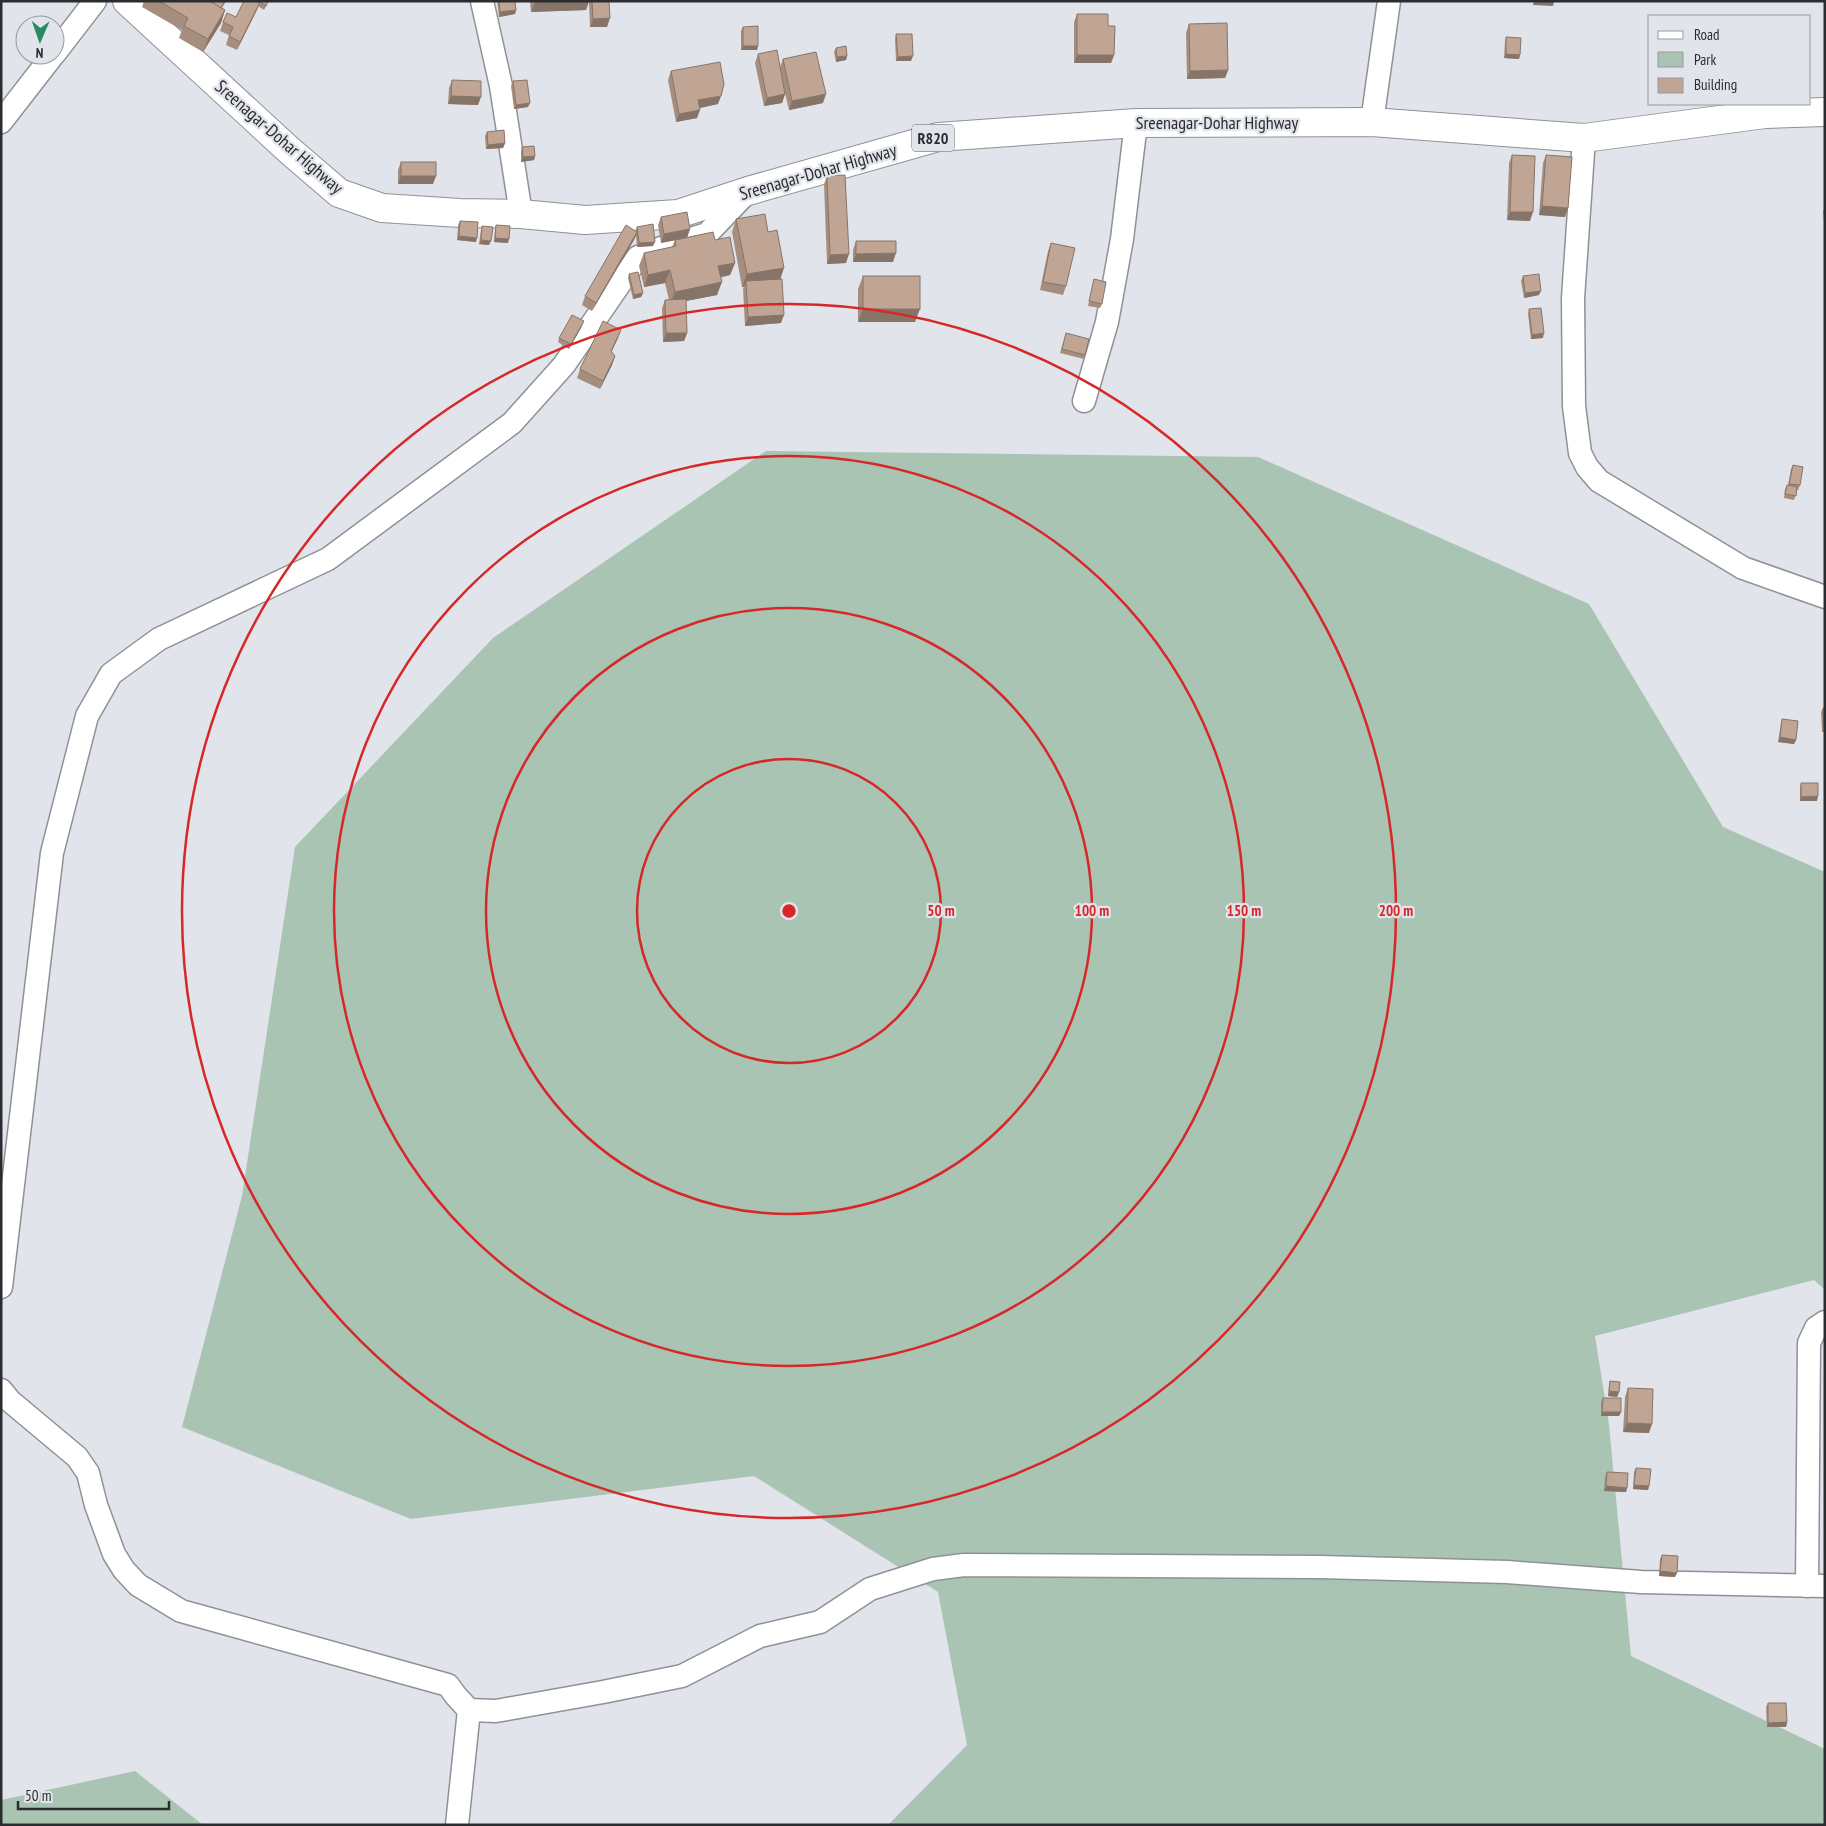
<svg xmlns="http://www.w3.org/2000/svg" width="1826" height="1826" viewBox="0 0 1826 1826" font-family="'PT Sans Narrow',sans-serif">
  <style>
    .green { fill: #aac4b3 }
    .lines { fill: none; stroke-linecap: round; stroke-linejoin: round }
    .street-casing { stroke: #8f9197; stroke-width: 25 }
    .primary-casing { stroke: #8f9197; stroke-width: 30 }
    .street { stroke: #fff; stroke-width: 22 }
    .primary { stroke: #fff; stroke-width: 28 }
    .wall { fill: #a68e7f }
    .shaded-wall { fill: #877468 }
    .building { fill: #c1a594; stroke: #877468 }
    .ring { fill: none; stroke: #d62828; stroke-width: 2.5 }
    .labels { text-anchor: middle; stroke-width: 4.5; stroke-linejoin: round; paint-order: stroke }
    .shield { fill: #e1e4ea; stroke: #626367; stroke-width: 1 }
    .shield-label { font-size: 16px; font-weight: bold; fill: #2b2c2f }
    .street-label { font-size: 18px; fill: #2b2c2f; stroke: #e1e4ea }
    .centre { fill: #d62828; stroke: #e1e4ea; stroke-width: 2.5 }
    .ring-label { font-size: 15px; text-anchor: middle; font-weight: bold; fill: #d62828; stroke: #e1e4ea; stroke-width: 4.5; stroke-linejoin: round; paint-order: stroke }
  </style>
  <rect width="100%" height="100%" fill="#e1e4ea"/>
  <g class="green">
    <polygon points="766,451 1258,457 1589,604 1723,827 1825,872 1825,1290 1814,1280 1595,1336 1609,1425 1631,1656 1825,1749 1825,1825 888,1825 967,1745 938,1592 754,1476 411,1519 182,1427 242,1196 295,847 493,638"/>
    <polygon points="135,1771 203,1825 1,1825 1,1800"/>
  </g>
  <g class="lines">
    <defs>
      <g id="street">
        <polyline points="482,1 501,86 521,214"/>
        <polyline points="55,53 95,1"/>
        <polyline points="1,122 53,55"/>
        <polyline points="1372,122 1389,1"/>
        <polyline points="1584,138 1573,298 1574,406 1580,453 1587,467 1599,481 1743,568 1825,597"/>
        <polyline points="1084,401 1107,322 1122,239 1136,123"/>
        <polyline points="1,1287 52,853 87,716 111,674 159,639 328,559 512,423 564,365 638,257 664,247 707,234 748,191"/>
        <polyline points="1,1390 10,1401 77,1457 88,1473 96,1505 114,1554 124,1570 138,1585 181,1611 448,1685 456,1696 469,1710 496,1711 603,1692 682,1676 760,1636 820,1622 870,1589 933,1569 964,1565 1320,1567 1507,1572 1641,1582 1825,1586"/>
        <polyline points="1807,1586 1809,1343 1816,1328 1825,1322"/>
        <polyline points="457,1825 469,1710"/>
      </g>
      <polyline id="primary" points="127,1 290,151 339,193 382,208 460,213 521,214 585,220 678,214 748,191 938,137 1136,123 1372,122 1584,138 1765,114 1825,112"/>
    </defs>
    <use href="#street" class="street-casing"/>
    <use href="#primary" class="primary-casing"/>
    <use href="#street" class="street"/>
    <use href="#primary" class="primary"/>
  </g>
  <g class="wall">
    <polygon points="144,1 226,1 222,8 225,10 221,23 203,52 179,38 182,30 142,7"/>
    <polygon points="244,1 269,1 264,10 258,6 237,50 226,45 229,35 220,31 223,22 236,17"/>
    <polygon points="497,1 515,1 516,10 515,14 499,17"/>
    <polygon points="530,1 609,1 607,27 590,27 589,2 586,10 531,12"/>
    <polygon points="1077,14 1108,26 1114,55 1111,63 1074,63 1074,22"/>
    <polygon points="1189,24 1228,70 1225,78 1187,79 1186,33"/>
    <polygon points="743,27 758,46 757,50 741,50 741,31"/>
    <polygon points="896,34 911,61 896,61 895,39"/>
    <polygon points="1506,37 1520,55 1519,59 1504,58 1505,41"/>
    <polygon points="836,48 847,56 846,60 836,62 834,52"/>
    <polygon points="758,54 780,67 783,59 823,103 789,110 784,89 785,94 782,103 764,106 755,63"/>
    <polygon points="671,71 718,104 699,108 697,118 676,122 668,80"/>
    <polygon points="452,80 478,105 448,104 449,88"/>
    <polygon points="513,81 528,107 514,109 511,86"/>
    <polygon points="487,132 505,143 503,148 486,149 485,136"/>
    <polygon points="522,147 535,156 534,160 521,162 521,151"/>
    <polygon points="1512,155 1530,221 1507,220 1509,163"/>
    <polygon points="1546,155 1565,217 1539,215 1543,163"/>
    <polygon points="401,162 433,184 398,184 398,170"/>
    <polygon points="827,176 846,263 827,264 824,184"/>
    <polygon points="1825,207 1825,222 1824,222 1823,211"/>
    <polygon points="661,217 690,229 687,237 715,240 735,263 730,275 721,277 717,295 686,301 687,333 684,341 663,342 662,308 665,300 669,300 665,283 644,287 639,266 644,253 672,247 675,240 661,243 658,225"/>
    <polygon points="736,219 768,232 780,279 781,323 745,326 743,289 744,287 742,287 732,232"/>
    <polygon points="460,221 476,242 457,240 458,225"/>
    <polygon points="496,225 508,243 494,242 495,229"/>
    <polygon points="482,226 489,245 479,244 481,230"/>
    <polygon points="637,227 653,246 637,247 636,236 634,240 592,311 582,305 585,296 635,231"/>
    <polygon points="856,241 893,262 853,262 853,250"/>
    <polygon points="1051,243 1066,286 1063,295 1040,290 1048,251"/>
    <polygon points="629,274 643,293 641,297 633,299 628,278"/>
    <polygon points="863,276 915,322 858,322 858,289"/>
    <polygon points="1523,276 1539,295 1524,298 1521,281"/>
    <polygon points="1094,279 1102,304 1100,308 1088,306"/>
    <polygon points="1529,309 1543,338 1531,339 1528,314"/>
    <polygon points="582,326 569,349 558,342 559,338"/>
    <polygon points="1066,333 1085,355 1084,359 1060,353"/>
    <polygon points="618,338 611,352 615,356 612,365 600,389 577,378 580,369"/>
    <polygon points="1793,465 1800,485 1798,490 1797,490 1794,500 1784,498 1785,489 1787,485 1788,485 1791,469"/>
    <polygon points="1823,708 1825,732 1822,732 1821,712"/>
    <polygon points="1782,719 1796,740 1794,744 1778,742 1781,723"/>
    <polygon points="1801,783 1817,801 1800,801 1800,787"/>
    <polygon points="1610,1381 1619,1392 1617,1397 1608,1396 1609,1385"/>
    <polygon points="1628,1388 1649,1433 1623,1432 1625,1397"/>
    <polygon points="1603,1398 1621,1412 1619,1416 1601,1416 1601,1402"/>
    <polygon points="1636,1468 1649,1486 1648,1490 1633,1489 1634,1472"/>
    <polygon points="1607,1472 1627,1488 1626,1492 1604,1491 1605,1476"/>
    <polygon points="1662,1555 1675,1577 1659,1576 1660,1559"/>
    <polygon points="1768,1703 1787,1722 1786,1727 1767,1727 1766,1707"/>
  </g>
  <g class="shaded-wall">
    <polygon points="535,1 589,1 586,10 531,12"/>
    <polygon points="1534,1 1554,2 1553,6 1533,5"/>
    <polygon points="260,2 257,10 237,50 240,42"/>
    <polygon points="225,10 221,23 203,52 208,39"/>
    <polygon points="516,10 515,14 499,17 500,12"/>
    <polygon points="610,18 607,27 590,27 593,19"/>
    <polygon points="743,46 758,46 757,50 741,50"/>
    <polygon points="1506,54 1520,55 1519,59 1504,58"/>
    <polygon points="1077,55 1114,55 1111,63 1074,63"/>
    <polygon points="847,56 846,60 836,62 837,57"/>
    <polygon points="913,56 911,61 896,61 898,57"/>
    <polygon points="1228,70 1225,78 1187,79 1190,71"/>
    <polygon points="785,94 782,103 764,106 767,98"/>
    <polygon points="826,94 823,103 789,110 792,101"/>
    <polygon points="451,96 481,97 478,105 448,104"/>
    <polygon points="721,96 718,104 695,109 698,100"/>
    <polygon points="530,103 528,107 514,109 516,105"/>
    <polygon points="700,110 697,118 676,122 679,114"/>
    <polygon points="505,143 503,148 486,149 488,145"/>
    <polygon points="535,156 534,160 521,162 523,157"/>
    <polygon points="401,176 436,176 433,184 398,184"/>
    <polygon points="1542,206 1568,208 1565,217 1539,215"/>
    <polygon points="1510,212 1533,212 1530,221 1507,220"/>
    <polygon points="690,229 687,238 661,243 664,234"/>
    <polygon points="637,232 634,240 592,311 596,303"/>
    <polygon points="459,236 477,238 476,242 457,240"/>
    <polygon points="495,238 509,239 508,243 494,242"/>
    <polygon points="481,240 491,241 489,245 479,244"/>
    <polygon points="655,242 653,246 637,247 639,243"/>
    <polygon points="896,253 893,262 853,262 856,254"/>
    <polygon points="849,254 846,263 827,264 830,255"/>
    <polygon points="735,263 730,275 714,279 718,266"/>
    <polygon points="784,268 780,280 746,281 744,287 742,287 747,274"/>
    <polygon points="670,270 665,283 644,287 648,275"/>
    <polygon points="722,282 717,295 670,304 675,292"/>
    <polygon points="1541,291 1539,295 1524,298 1525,293"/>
    <polygon points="643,293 641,297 633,299 634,295"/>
    <polygon points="863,309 920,309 915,322 858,322"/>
    <polygon points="784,315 781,323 745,326 748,317"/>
    <polygon points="584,321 582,326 569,349 571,344"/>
    <polygon points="621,330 618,338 608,359 611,351"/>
    <polygon points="666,333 687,333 684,341 663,342"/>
    <polygon points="1544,333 1543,338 1531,339 1532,335"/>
    <polygon points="615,356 612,365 600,389 603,381"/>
    <polygon points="1780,737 1796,740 1794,744 1778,742"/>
    <polygon points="1818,796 1817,801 1800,801 1801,797"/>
    <polygon points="1609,1391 1619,1392 1617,1397 1608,1396"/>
    <polygon points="1602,1412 1621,1412 1619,1416 1601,1416"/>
    <polygon points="1627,1423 1652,1424 1649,1433 1623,1432"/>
    <polygon points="1634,1485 1649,1486 1648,1490 1633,1489"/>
    <polygon points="1606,1486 1627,1488 1626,1492 1604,1491"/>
    <polygon points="1660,1571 1677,1573 1675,1577 1659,1576"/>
    <polygon points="1787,1722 1786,1727 1767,1727 1768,1723"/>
  </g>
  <g class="building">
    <polygon points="159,1 210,1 225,10 208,39 184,26 188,18"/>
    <polygon points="210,1 225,1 221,8"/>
    <polygon points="244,1 260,2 240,42 229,36 233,27 223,22 227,13 236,17"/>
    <polygon points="259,1 268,1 266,6"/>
    <polygon points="499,1 515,1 516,10 500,12"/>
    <polygon points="592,1 609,1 610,18 593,19"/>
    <polygon points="1077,14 1108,14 1108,26 1115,26 1114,55 1077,55"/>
    <polygon points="1227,23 1228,70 1190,71 1189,24"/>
    <polygon points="758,26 758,46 743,46 743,27"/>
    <polygon points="896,34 912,34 913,56 898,57"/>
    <polygon points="1506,37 1521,38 1520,55 1506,54"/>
    <polygon points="846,46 847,56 837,57 836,48"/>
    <polygon points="777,50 785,94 767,98 758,54"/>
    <polygon points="816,52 826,94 792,101 783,59"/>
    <polygon points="720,62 724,84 721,96 698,100 700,110 679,114 671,71"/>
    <polygon points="452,80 481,81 481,97 451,96"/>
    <polygon points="527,80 530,103 516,105 513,81"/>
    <polygon points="504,130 505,143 488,145 487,132"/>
    <polygon points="534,146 535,156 523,157 522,147"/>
    <polygon points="1512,155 1535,156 1533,212 1510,212"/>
    <polygon points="1546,155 1572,157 1568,208 1542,206"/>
    <rect x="401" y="162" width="35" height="14"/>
    <polygon points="845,175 849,254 830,255 827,176"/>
    <polygon points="687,212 690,229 664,234 661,217"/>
    <polygon points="765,214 768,232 777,230 784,268 747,274 736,219"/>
    <polygon points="460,221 478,222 477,238 459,236"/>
    <polygon points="653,224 655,242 639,243 637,227"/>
    <polygon points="496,225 510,226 509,239 495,238"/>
    <polygon points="626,225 637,232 596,303 585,296"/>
    <polygon points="482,226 493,227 491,241 481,240"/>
    <polygon points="713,232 715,240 730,237 735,263 718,266 722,282 675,292 670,270 648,275 644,253 676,246 675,240"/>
    <polygon points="856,241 896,241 896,253 856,254"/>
    <polygon points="1051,243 1075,248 1066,286 1043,282"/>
    <polygon points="638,272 643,293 634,295 629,274"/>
    <polygon points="1539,274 1541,291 1525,293 1523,276"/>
    <rect x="863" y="276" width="57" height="33"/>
    <polygon points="782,279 784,315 748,317 746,281"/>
    <polygon points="1094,279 1106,282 1102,304 1089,301"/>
    <polygon points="686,299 687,333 666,333 665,300"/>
    <polygon points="1541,308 1544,333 1532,335 1529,309"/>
    <polygon points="572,315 584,321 571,344 559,338"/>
    <polygon points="603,321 621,330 611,351 615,356 603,381 580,369"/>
    <polygon points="1066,333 1089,339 1085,355 1062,349"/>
    <polygon points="1793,465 1803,467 1800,485 1789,484"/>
    <polygon points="1787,485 1797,487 1796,496 1785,494"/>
    <polygon points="1823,708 1825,708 1825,727 1824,727"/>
    <polygon points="1782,719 1798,721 1796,740 1780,737"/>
    <polygon points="1801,783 1818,783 1818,796 1801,797"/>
    <polygon points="1610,1381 1620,1382 1619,1392 1609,1391"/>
    <polygon points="1628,1388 1653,1389 1652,1424 1627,1423"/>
    <polygon points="1603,1398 1621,1398 1621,1412 1602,1412"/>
    <polygon points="1636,1468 1651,1469 1649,1486 1634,1485"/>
    <polygon points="1607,1472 1628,1473 1627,1488 1606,1486"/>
    <polygon points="1662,1555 1678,1556 1677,1573 1660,1571"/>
    <polygon points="1768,1703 1786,1703 1787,1722 1768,1723"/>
  </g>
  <g class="ring">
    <circle cx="789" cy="911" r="152"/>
    <circle cx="789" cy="911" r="303"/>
    <circle cx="789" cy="911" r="455"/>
    <circle cx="789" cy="911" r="607"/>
  </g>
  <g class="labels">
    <rect class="shield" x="912" y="124.5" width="42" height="27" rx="4"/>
    <g class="shield-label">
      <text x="933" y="144">R820</text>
    </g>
    <g class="street-label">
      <text x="1217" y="129">Sreenagar-Dohar Highway</text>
      <text transform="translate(279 137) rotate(41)" y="6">Sreenagar-Dohar Highway</text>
      <text transform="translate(818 172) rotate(-16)" y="6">Sreenagar-Dohar Highway</text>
    </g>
  </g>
  <circle cx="789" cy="911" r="8" class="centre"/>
  <g class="ring-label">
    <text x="941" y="916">50 m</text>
    <text x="1092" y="916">100 m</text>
    <text x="1244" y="916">150 m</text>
    <text x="1396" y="916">200 m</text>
  </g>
  <rect width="1826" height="1826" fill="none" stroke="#2b2c2f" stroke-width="5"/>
  <rect x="1648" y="15" width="162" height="90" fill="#e1e4ea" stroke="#989a9f"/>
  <rect x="1658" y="31" width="25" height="8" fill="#ffffff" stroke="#989a9f"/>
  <text x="1694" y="40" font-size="15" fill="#2b2c2f">Road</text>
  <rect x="1658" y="52" width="25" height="15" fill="#aac4b3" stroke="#989a9f"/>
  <text x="1694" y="65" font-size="15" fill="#2b2c2f">Park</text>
  <rect x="1658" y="78" width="25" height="15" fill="#c1a594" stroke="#989a9f"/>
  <text x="1694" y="90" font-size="15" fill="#2b2c2f">Building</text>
  <g transform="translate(40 40) rotate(182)"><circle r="24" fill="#e1e4ea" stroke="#989a9f"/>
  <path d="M0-4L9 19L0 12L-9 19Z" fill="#278a64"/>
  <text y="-8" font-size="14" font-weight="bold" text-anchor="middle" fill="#2b2c2f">N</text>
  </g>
  <path d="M18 1801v8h151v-8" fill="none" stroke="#2b2c2f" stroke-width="2.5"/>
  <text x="25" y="1801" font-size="15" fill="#2b2c2f" stroke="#e1e4ea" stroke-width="4" paint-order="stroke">50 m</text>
</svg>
